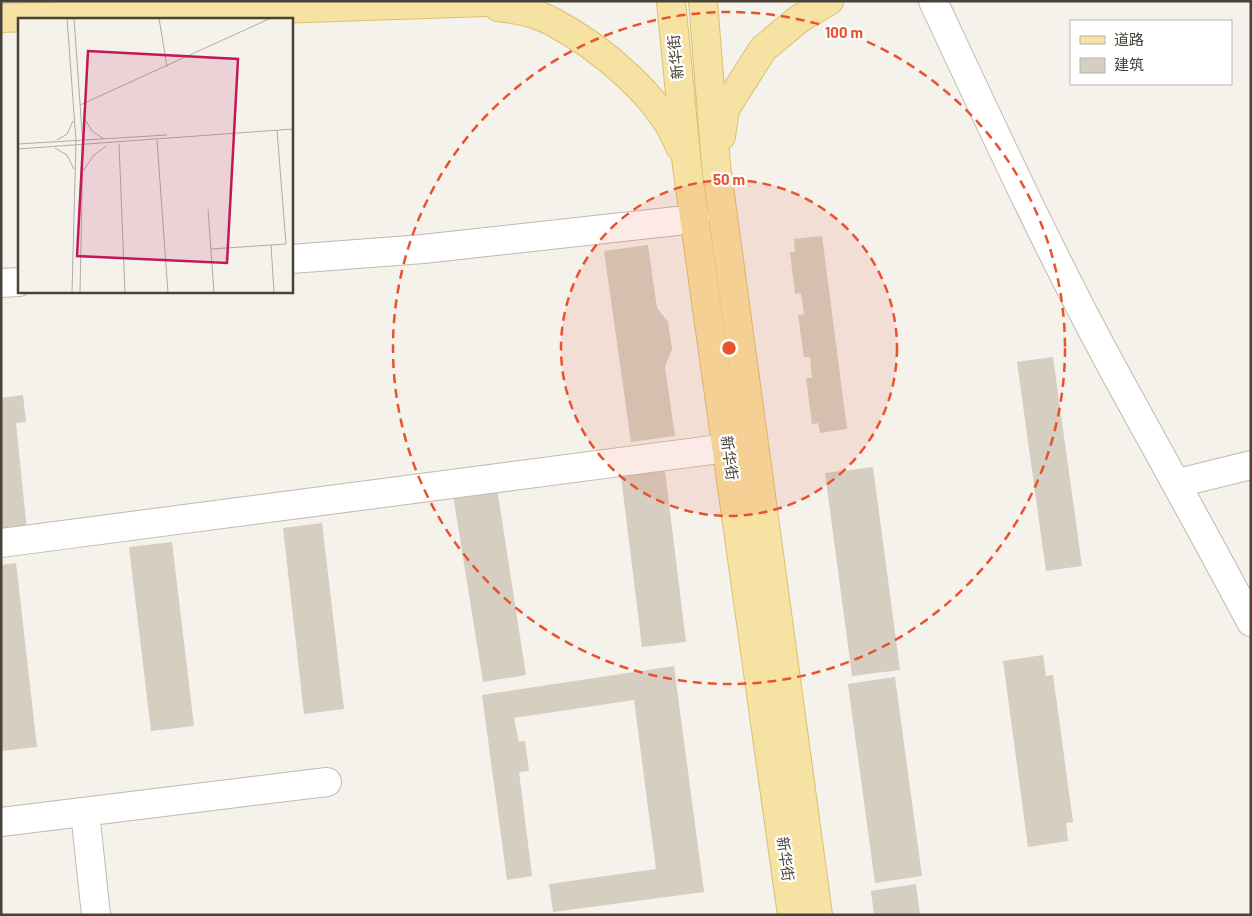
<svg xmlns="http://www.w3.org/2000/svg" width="1252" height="916" viewBox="0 0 1252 916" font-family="Barlow,'Noto Sans SC',sans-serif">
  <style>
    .building { fill: #d5cec1 }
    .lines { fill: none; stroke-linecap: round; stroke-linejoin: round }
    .minor-casing { stroke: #bfbaae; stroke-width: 30 }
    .major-casing { stroke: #dbc072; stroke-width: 30 }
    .minor { stroke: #fff; stroke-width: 28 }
    .major { stroke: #f6e2a2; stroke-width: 28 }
    .ring { fill: none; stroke: #e9522e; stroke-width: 2.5; stroke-dasharray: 9 6 }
    .labels { text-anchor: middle; stroke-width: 4.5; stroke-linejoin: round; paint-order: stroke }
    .street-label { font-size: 15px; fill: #484339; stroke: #fff }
    .inset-road { fill: none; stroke: #afaca4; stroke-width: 1 }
    .view { fill: #c2185b; fill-opacity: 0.15; stroke: #c2185b; stroke-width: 2.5 }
    .inset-edge { fill: none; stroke: #484339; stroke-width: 2.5 }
    .centre { fill: #e9522e; stroke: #fff; stroke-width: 2.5 }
    .ring-label { font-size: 15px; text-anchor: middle; font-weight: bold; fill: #e9522e; stroke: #fff; stroke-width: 4.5; stroke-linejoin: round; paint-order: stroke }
  </style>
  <rect width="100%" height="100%" fill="#f4f2eb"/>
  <g class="building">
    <polygon points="822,236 847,429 820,433 818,423 812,424 806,378 812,378 810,357 804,357 798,315 804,314 801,293 795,294 790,252 795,252 794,239"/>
    <polygon points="648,245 657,308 668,322 672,349 665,367 675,436 631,442 604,251"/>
    <polygon points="1053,357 1082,566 1046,571 1017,362"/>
    <polygon points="23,395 26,422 16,423 27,531 1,534 1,398"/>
    <polygon points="873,467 900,670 852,676 825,473"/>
    <polygon points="665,471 686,642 642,647 621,476"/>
    <polygon points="497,488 526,675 483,682 453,495"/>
    <polygon points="322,523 344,709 304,714 283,528"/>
    <polygon points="172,542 194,726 151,731 129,547"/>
    <polygon points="16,563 37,747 1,751 1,565"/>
    <polygon points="1043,655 1046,676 1053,675 1073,822 1066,823 1068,841 1028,847 1003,661"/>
    <polygon points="674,666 704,892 553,912 549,884 656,869 634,700 514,718 519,742 525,741 529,771 519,772 532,876 507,880 482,695"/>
    <polygon points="895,677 922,876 875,883 848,684"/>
    <polygon points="916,884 920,915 874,915 871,891"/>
  </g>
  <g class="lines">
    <defs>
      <g id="minor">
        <path d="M933,1C991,125 1048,249 1113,369C1159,453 1206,537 1251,622"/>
        <polyline points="291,259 423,249 695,219"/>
        <polyline points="1,283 19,282"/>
        <polyline points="1178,483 1251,465"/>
        <polyline points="1,543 727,448"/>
        <polyline points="85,812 96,915"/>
        <polyline points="1,822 327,782"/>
      </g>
      <g id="major">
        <polyline points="671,1 687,166 792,915"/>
        <polyline points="703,1 716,165 818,915"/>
        <path d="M498,7C516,9 537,13 553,22C600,47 661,97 680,147"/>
        <polyline points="1,18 520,1"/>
        <polyline points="721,136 725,109 763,49 799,19 829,1"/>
      </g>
    </defs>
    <use href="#minor" class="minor-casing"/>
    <use href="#major" class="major-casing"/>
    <use href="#minor" class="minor"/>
    <use href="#major" class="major"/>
  </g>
  <circle cx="729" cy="348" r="168" fill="#e9522e" fill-opacity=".12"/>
  <g class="ring">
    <circle cx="729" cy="348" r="168"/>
    <circle cx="729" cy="348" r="336"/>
  </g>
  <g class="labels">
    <g class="street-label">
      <text transform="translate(676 57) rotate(-96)" y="5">新华街</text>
      <text transform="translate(729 458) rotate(82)" y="5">新华街</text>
      <text transform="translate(785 859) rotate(82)" y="5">新华街</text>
    </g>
  </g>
  <g transform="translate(18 18)">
    <rect width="275" height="275" fill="#f4f2eb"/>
    <path class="inset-road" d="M49,0L58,123L54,275M56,0L65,128L62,275M141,0L149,49M62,87L253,0M65,98L74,113L86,121M39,122L49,116L55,103M139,122L150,275M0,126L149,117M101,126L107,275M37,130L49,137L56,151M0,131L275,111M65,153L76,137L88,128M190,191L196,275M193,231L253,227M256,275L253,227L268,226L259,112"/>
    <path class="view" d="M70,33L220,41L209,245L59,238Z"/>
    <rect width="275" height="275" class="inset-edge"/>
  </g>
  <circle cx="729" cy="348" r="8" class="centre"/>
  <g class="ring-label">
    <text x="844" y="38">100 m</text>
    <text x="729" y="185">50 m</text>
  </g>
  <rect width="1252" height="916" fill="none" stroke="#484339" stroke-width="5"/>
  <rect x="1070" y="20" width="162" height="65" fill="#ffffff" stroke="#b6b4b0"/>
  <rect x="1080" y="36" width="25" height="8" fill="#f6e2a2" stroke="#b6b4b0"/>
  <text x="1114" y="45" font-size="15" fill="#484339">道路</text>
  <rect x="1080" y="58" width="25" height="15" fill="#d5cec1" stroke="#b6b4b0"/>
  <text x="1114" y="70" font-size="15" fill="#484339">建筑</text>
</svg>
